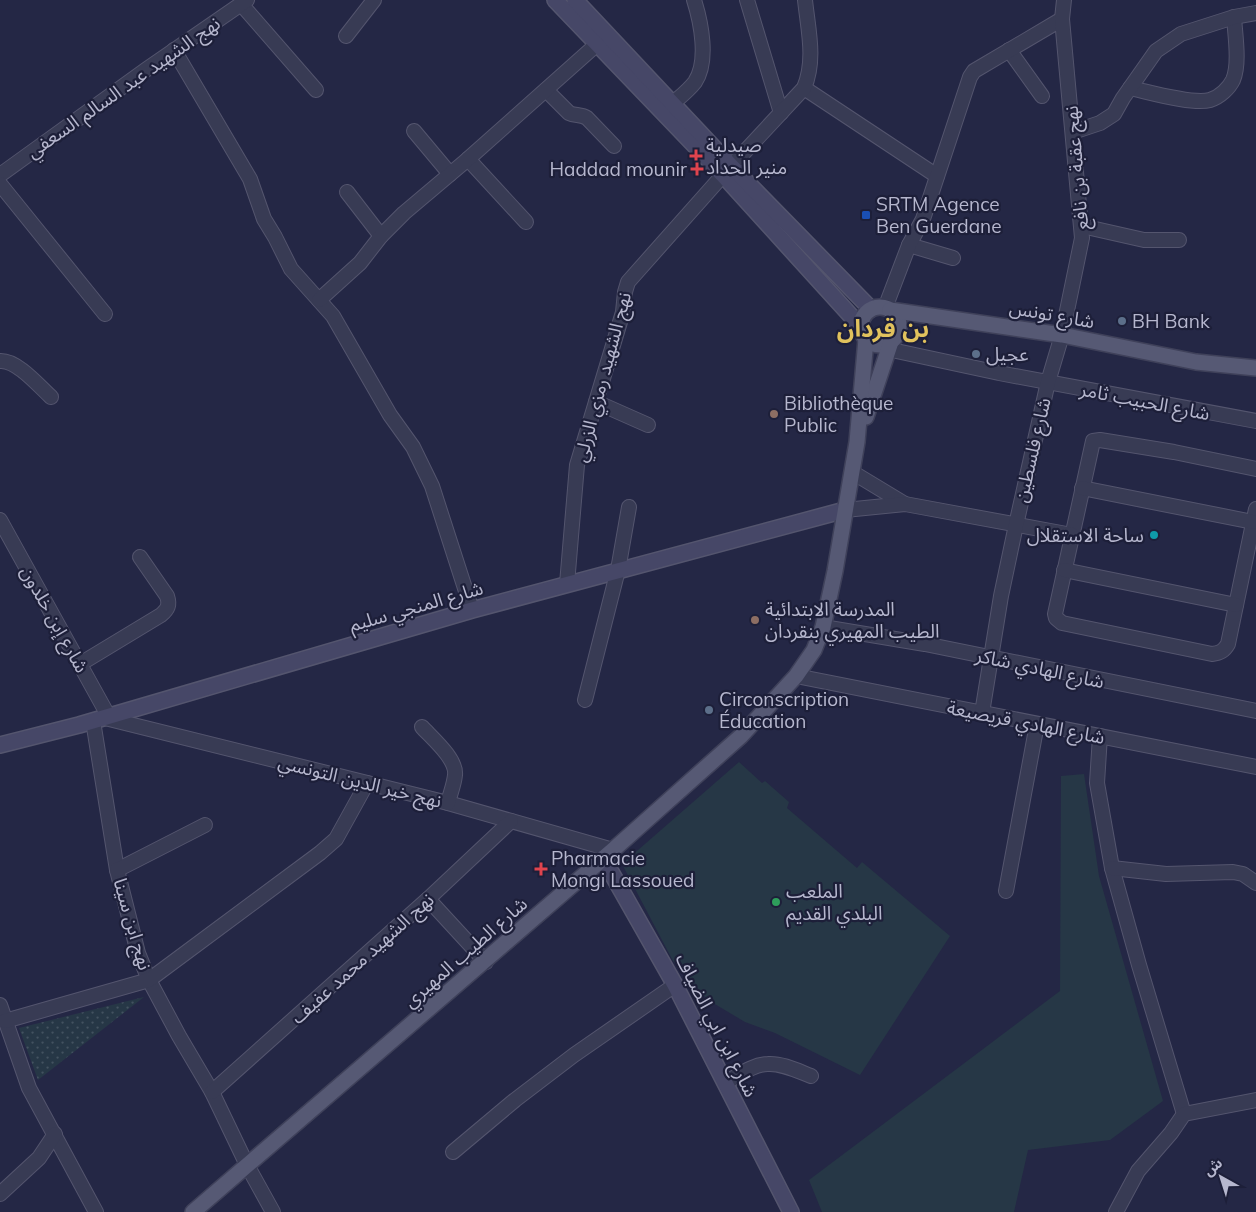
<svg xmlns="http://www.w3.org/2000/svg" width="1256" height="1212" viewBox="0 0 1256 1212" font-family="Mulish,'Noto Sans Arabic',sans-serif">
  <style>
    .grass { fill: #263746 }
    .park { fill: url(#park-dots) }
    .lines { fill: none; stroke-linecap: round; stroke-linejoin: round }
    .street-casing { stroke: #54556e; stroke-width: 16 }
    .secondary-casing { stroke: #54556e; stroke-width: 18 }
    .primary-casing { stroke: #3f415a; stroke-width: 18 }
    .street { stroke: #383b54; stroke-width: 14 }
    .secondary { stroke: #464767; stroke-width: 15 }
    .primary { stroke: #565974; stroke-width: 15 }
    .health-dot { fill: #e0444e; stroke: #1d1f39; stroke-width: 2 }
    .transit-dot { fill: #1a4fb4; stroke: #1d1f39; stroke-width: 2 }
    .service-dot { fill: #5c6f8a; stroke: #1d1f39; stroke-width: 2 }
    .education-dot { fill: #8d6e63; stroke: #1d1f39; stroke-width: 2 }
    .culture-dot { fill: #0f9aa8; stroke: #1d1f39; stroke-width: 2 }
    .leisure-dot { fill: #2e9e5b; stroke: #1d1f39; stroke-width: 2 }
    .labels { text-anchor: middle; stroke-width: 4.5; stroke-linejoin: round; paint-order: stroke }
    .street-label { font-size: 19px; fill: #b6b7ce; stroke: #1d1f39 }
    .poi-label { font-size: 19px; fill: #b6b7ce; stroke: #1d1f39; text-anchor: start }
    .district-label { font-size: 24px; font-weight: bold; fill: #e1c25d; stroke: #1d1f39 }
  </style>
  <defs>
    <pattern id="park-dots" width="8" height="8" patternUnits="userSpaceOnUse" patternTransform="scale(1.25)"><rect width="8" height="8" fill="#263746"/><path d="M2 2h.1M6 6h.1" fill="none" stroke="#435260" stroke-width="1.8" stroke-linecap="round"/></pattern>
  </defs>
  <rect width="100%" height="100%" fill="#242745"/>
  <g class="grass">
    <polygon points="739,762 762,783 765,781 789,802 787,808 857,868 862,862 950,936 860,1075 775,1033 745,1022 708,1000 673,961 622,864"/>
    <polygon points="1084,774 1099,876 1163,1101 1110,1140 1028,1150 1014,1212 822,1212 809,1180 1060,991 1061,776"/>
  </g>
  <polygon class="park" points="144,997 38,1080 19,1028"/>
  <g class="lines">
    <defs>
      <g id="street">
        <polyline points="747,0 781,113"/>
        <polyline points="241,4 316,90"/>
        <polyline points="346,36 374,0"/>
        <polyline points="174,50 250,179 264,219 275,237 291,269 333,316 390,415 413,447 432,486 472,610"/>
        <polyline points="1009,50 1042,96"/>
        <polyline points="804,88 937,176"/>
        <path d="M1130,88C1149,92 1193,105 1210,100C1220,97 1229,88 1233,80C1240,64 1235,34 1234,17"/>
        <path d="M546,90L569,113C575,116 581,114 587,118L614,146"/>
        <path d="M672,104C680,97 689,90 695,82C709,61 701,22 694,0"/>
        <polyline points="414,131 450,174"/>
        <polyline points="1073,132 1100,123 1114,114 1123,98 1156,51 1181,34 1234,17 1256,13"/>
        <polyline points="468,159 526,222"/>
        <polyline points="0,175 147,69 247,0"/>
        <polyline points="0,184 105,314"/>
        <polyline points="347,192 381,236"/>
        <polyline points="1082,226 1144,240 1179,240"/>
        <polyline points="909,245 953,258"/>
        <polyline points="319,300 360,263 381,236 404,213 468,159 605,37"/>
        <polyline points="885,308 909,245 923,219 970,77 974,71 1062,19"/>
        <polyline points="887,349 999,373 1256,421"/>
        <path d="M0,361C17,360 38,385 51,397"/>
        <polyline points="596,402 648,425"/>
        <path d="M1256,469L1174,452L1100,440L1093,441L1055,614L1056,618L1062,623L1212,654C1220,653 1224,651 1228,644L1256,509"/>
        <polyline points="852,472 905,504"/>
        <polyline points="1082,488 1253,522"/>
        <polyline points="845,510 905,504 1072,535"/>
        <polyline points="0,520 109,717"/>
        <polyline points="1064,570 1236,605"/>
        <path d="M567,584L577,465L623,312L625,292L628,282L723,175L804,88C816,60 808,29 805,0"/>
        <polyline points="823,627 925,644 1256,711"/>
        <path d="M80,664L161,615C168,609 170,605 167,596L140,557"/>
        <polyline points="796,676 1256,767"/>
        <polyline points="585,700 618,570 629,507"/>
        <polyline points="982,713 1001,596 1016,525 1048,382 1062,335 1082,238 1062,19 1064,0"/>
        <polyline points="105,718 448,803 613,850"/>
        <polyline points="93,721 117,870 138,953 149,980 179,1036 212,1092 247,1165 273,1212"/>
        <path d="M422,727C432,738 457,759 455,775C454,785 450,794 448,803"/>
        <polyline points="1100,736 1097,783 1112,868 1139,965 1184,1114"/>
        <polyline points="1112,868 1166,874 1233,872 1243,874 1256,883"/>
        <polyline points="117,870 205,825"/>
        <polyline points="1006,891 1037,724"/>
        <polyline points="428,899 486,962"/>
        <polyline points="0,1005 29,1088 96,1212"/>
        <polyline points="5,1021 149,980 320,853 336,839 367,783"/>
        <path d="M725,1083C738,1076 753,1064 768,1064C782,1063 798,1071 811,1076"/>
        <polyline points="212,1092 428,899 511,821"/>
        <polyline points="453,1152 515,1100 574,1055 675,985"/>
        <polyline points="0,1194 39,1158 55,1134"/>
        <polyline points="1116,1212 1138,1171 1171,1133 1184,1114 1256,1100"/>
      </g>
      <g id="secondary">
        <polyline points="555,0 723,175 861,327"/>
        <polyline points="575,0 731,166 871,309"/>
        <polyline points="0,745 79,725 472,610 845,510"/>
        <polyline points="603,858 675,985 791,1212"/>
      </g>
      <g id="primary">
        <circle cx="880" cy="326" r="19"/>
        <polyline points="890,310 1062,335 1196,362 1256,368"/>
        <polyline points="866,417 891,342"/>
        <polyline points="193,1212 613,850 741,736 796,676 814,650 823,627 835,571 857,442 866,339"/>
      </g>
    </defs>
    <use href="#street" class="street-casing"/>
    <use href="#secondary" class="secondary-casing"/>
    <use href="#primary" class="primary-casing"/>
    <use href="#street" class="street"/>
    <use href="#secondary" class="secondary"/>
    <use href="#primary" class="primary"/>
  </g>
  <g class="health-dot">
    <path d="M693.5 148.5h5v5h5v5h-5v5h-5v-5h-5v-5h5z"/>
    <path d="M694.5 161.5h5v5h5v5h-5v5h-5v-5h-5v-5h5z"/>
    <path d="M538.5 861.5h5v5h5v5h-5v5h-5v-5h-5v-5h5z"/>
  </g>
  <rect class="transit-dot" x="861" y="210" width="10" height="10" rx="2.5"/>
  <g class="service-dot">
    <circle cx="1122" cy="321" r="5"/>
    <circle cx="976" cy="354" r="5"/>
    <circle cx="709" cy="710" r="5"/>
  </g>
  <g class="education-dot">
    <circle cx="774" cy="414" r="5"/>
    <circle cx="755" cy="620" r="5"/>
  </g>
  <circle class="culture-dot" cx="1154" cy="535" r="5"/>
  <circle class="leisure-dot" cx="776" cy="902" r="5"/>
  <g class="labels">
    <g class="street-label">
      <text transform="translate(123 87) rotate(-35)" y="7">نهج الشهيد عبد السالم السعفي</text>
      <text transform="translate(1076 168) rotate(-95)" y="7">نهج عقبة بن نافع</text>
      <text transform="translate(1052 314) rotate(10)" y="7">شارع تونس</text>
      <text transform="translate(602 377) rotate(-75)" y="7">نهج الشهيد رمزي الزرلي</text>
      <text transform="translate(1145 401) rotate(11)" y="7">شارع الحبيب ثامر</text>
      <text transform="translate(1032 450) rotate(-77)" y="7">شارع فلسطين</text>
      <text transform="translate(416 606) rotate(-16)" y="7">شارع المنجي سليم</text>
      <text transform="translate(55 619) rotate(61)" y="7">شارع إبن خلدون</text>
      <text transform="translate(1040 668) rotate(12)" y="7">شارع الهادي شاكر</text>
      <text transform="translate(1026 722) rotate(11)" y="7">شارع الهادي قريصيعة</text>
      <text transform="translate(360 781) rotate(14)" y="7">نهج خير الدين التونسي</text>
      <text transform="translate(133 924) rotate(74)" y="7">نهج ابن سينا</text>
      <text transform="translate(465 952) rotate(-41)" y="7">شارع الطيب المهيري</text>
      <text transform="translate(362 958) rotate(-42)" y="7">نهج الشهيد محمد عفيف</text>
      <text transform="translate(717 1025) rotate(63)" y="7">شارع ابن ابي الضياف</text>
    </g>
    <g class="poi-label">
      <text x="706" y="152">صيدلية<tspan x="706" dy="22">منير الحداد</tspan></text>
      <text x="687" y="176" text-anchor="end">Haddad mounir</text>
      <text x="876" y="211">SRTM Agence<tspan x="876" dy="22">Ben Guerdane</tspan></text>
      <text x="1132" y="328">BH Bank</text>
      <text x="986" y="361">عجيل</text>
      <text x="784" y="410">Bibliothèque<tspan x="784" dy="22">Public</tspan></text>
      <text x="1144" y="542" text-anchor="end">ساحة الاستقلال</text>
      <text x="765" y="616">المدرسة الابتدائية<tspan x="765" dy="22">الطيب المهيري بنقردان</tspan></text>
      <text x="719" y="706">Circonscription<tspan x="719" dy="22">Éducation</tspan></text>
      <text x="551" y="865">Pharmacie<tspan x="551" dy="22">Mongi Lassoued</tspan></text>
      <text x="786" y="898">الملعب<tspan x="786" dy="22">البلدي القديم</tspan></text>
    </g>
    <g class="district-label">
      <text x="883" y="337">بن قردان</text>
    </g>
  </g>
  <g transform="translate(1221 1177) rotate(321)" stroke="#1d1f39" stroke-width="4" paint-order="stroke">
  <path d="M0-4L9 19L0 12L-9 19Z" fill="#b6b7ce"/>
  <text y="-8" font-size="14" font-weight="bold" text-anchor="middle" fill="#b6b7ce">ش</text>
  </g>
</svg>
